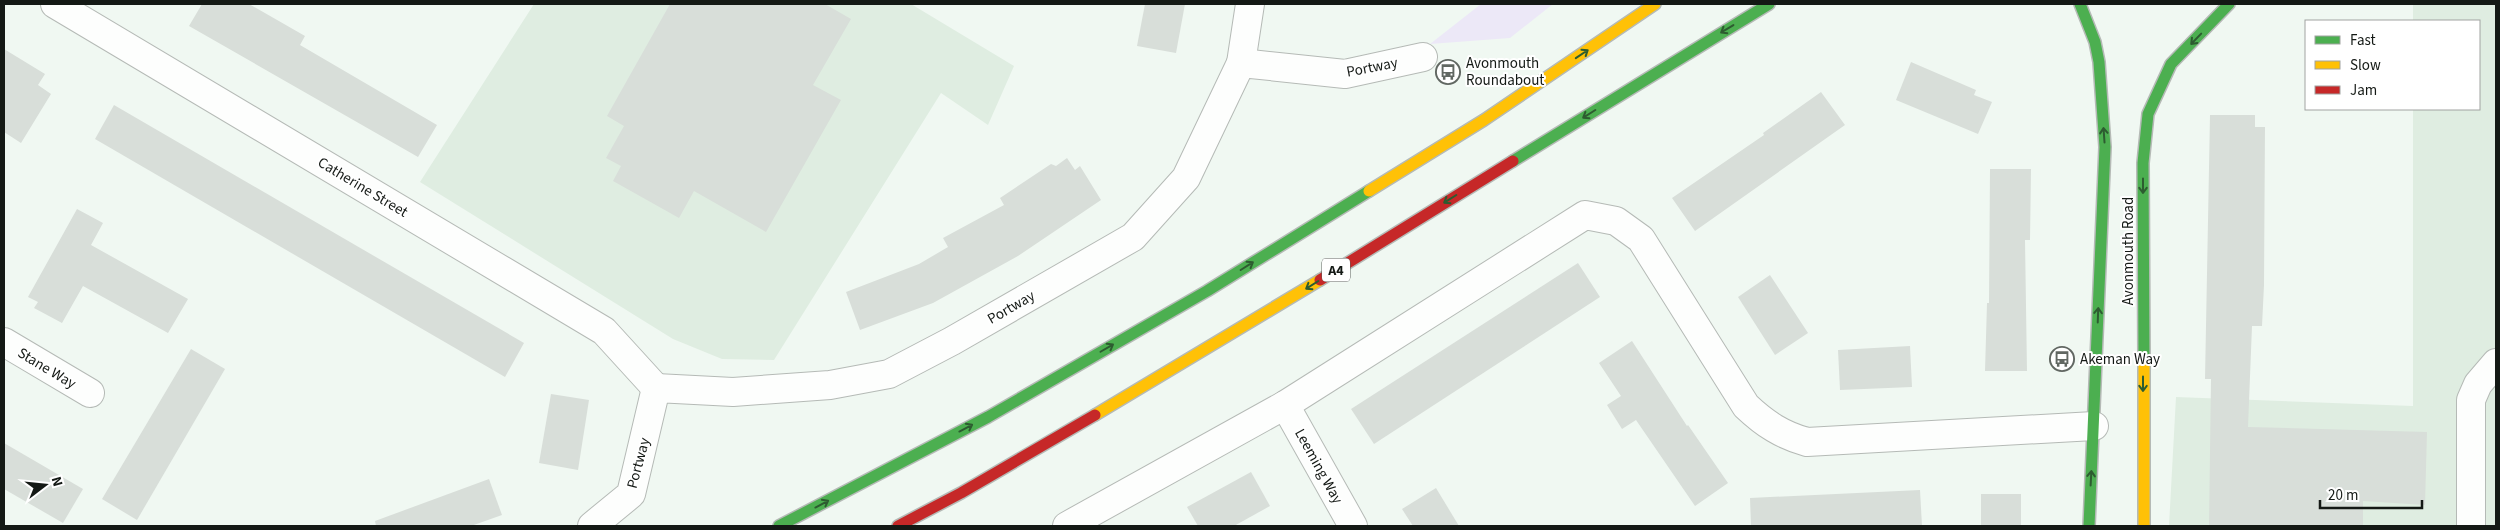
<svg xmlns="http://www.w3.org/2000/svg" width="2500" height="530" viewBox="0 0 2500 530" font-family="'Source Sans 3',sans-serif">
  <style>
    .built { fill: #dfede1 }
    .green { fill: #ece8f7 }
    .building { fill: #d8ded9 }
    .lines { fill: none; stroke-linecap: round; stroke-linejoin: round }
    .street-casing { stroke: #b5bab6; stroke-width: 30 }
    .fast-casing { stroke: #b5bab6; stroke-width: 14 }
    .slow-casing { stroke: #b5bab6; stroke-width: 14 }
    .jam-casing { stroke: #b5bab6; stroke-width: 14 }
    .street { stroke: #fdfefd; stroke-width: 28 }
    .fast { stroke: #4caf50; stroke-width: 11 }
    .slow { stroke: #ffc107; stroke-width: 11 }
    .jam { stroke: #c62828; stroke-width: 11 }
    .oneway { stroke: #2d5c30 }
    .labels { text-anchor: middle; stroke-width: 4; stroke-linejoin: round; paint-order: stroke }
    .shield { fill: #fff; stroke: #5a5e5b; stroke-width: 1 }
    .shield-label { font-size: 14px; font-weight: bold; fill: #141915 }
    .poi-label { font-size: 15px; fill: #141915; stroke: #fff; text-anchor: start }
    .street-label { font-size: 15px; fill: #141915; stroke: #fff }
  </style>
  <rect width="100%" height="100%" fill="#f0f8f2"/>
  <g class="built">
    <polygon points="534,4 911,4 1014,66 988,125 941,93 774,360 722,359 673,339 420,182"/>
    <polygon points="2413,4 2496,4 2496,526 2169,526 2176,397 2413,406 2413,109 2479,109 2479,21 2413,21"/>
  </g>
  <polygon class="green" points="1481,4 1553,4 1510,38 1430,44"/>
  <g class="building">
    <polygon points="202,4 249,4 305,36 300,45 437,125 418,157 189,26"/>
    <polygon points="670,4 825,4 851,19 813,85 841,100 766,232 694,191 679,218 613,181 621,166 606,158 624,126 607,116"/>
    <polygon points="1145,4 1185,4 1176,53 1137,46"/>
    <polygon points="4,49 45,74 38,85 51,94 21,143 4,132"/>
    <polygon points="1911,62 1976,90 1974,95 1992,102 1978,134 1896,100"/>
    <polygon points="1821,92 1845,125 1695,231 1672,198 1764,135 1763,133"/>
    <polygon points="114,105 524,343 505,377 95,139"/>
    <polygon points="2210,115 2255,115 2255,127 2265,127 2264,285 2262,326 2252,326 2248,427 2427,432 2425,505 2363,501 2363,526 2209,526 2211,379 2205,379"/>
    <polygon points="1067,158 1075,170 1080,166 1101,200 1018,256 933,303 860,330 846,292 919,264 948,247 943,238 1004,205 1000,198 1051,164 1056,166"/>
    <polygon points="1990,169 2031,169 2030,240 2025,240 2027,371 1985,371 1987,303 1989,303"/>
    <polygon points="77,209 103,223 91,245 188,299 168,333 83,286 62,323 34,308 38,302 28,297"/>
    <polygon points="1578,263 1600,297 1374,444 1351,409"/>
    <polygon points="1770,275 1808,333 1775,355 1738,297"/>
    <polygon points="1632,341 1687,426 1688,425 1728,483 1695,506 1636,420 1622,429 1607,405 1621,396 1599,363"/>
    <polygon points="1910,346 1912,387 1840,390 1838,350"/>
    <polygon points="191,349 225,369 137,520 102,499"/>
    <polygon points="551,394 589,400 578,470 539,463"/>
    <polygon points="4,443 83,489 63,523 4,489"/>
    <polygon points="1251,472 1270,506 1234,526 1198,526 1187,507"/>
    <polygon points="489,479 502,515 471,526 376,526 375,521"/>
    <polygon points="1436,488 1459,526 1413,526 1402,509"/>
    <polygon points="1920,490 1922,526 1751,526 1750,498"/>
    <rect x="1981" y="494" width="40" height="32"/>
  </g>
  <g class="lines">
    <defs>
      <g id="street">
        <polyline points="55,4 604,331 656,388"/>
        <polyline points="1241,63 1250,4"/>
        <polyline points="4,342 90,393"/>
        <polyline points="1285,405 1353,526"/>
        <polyline points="592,526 631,494 656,388 733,392 830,385 889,374 952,341 1133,237 1186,178 1241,63 1345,74 1423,57"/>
        <path d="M1067,526L1285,405L1585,215L1616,221L1641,239L1746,406C1765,424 1782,435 1807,442L2094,426"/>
        <polyline points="2471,526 2471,400 2478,384 2496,363"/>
      </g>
      <g id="fast">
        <polyline points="2080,4 2095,42 2099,62 2105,147 2089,526"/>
        <polyline points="1513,161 1769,4"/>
        <polyline points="2144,363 2143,163 2148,114 2171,64 2229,4"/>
        <polyline points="779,526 988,417 1207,291 1369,191"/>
      </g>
      <g id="slow">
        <polyline points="1369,191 1484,120 1655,4"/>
        <polyline points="2144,363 2144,526"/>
        <polyline points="1095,415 1320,280"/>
      </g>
      <g id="jam">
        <polyline points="1320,280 1513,161"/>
        <polyline points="898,526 961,493 1095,415"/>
      </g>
    </defs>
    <use href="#street" class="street-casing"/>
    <use href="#fast" class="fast-casing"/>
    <use href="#slow" class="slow-casing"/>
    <use href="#jam" class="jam-casing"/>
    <use href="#street" class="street"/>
    <use href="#fast" class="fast"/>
    <use href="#slow" class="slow"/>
    <use href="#jam" class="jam"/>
  </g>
  <defs><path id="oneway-shaft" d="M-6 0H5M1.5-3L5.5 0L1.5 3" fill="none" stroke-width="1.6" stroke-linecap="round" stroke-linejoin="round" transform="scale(1.25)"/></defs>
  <g class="oneway">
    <use href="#oneway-shaft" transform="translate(1727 29) rotate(149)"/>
    <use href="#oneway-shaft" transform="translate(2196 39) rotate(134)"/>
    <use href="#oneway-shaft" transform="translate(1582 54) rotate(-34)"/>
    <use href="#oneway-shaft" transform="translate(1589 114) rotate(148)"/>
    <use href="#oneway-shaft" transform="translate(2104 135) rotate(-94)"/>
    <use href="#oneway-shaft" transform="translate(2143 186) rotate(90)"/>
    <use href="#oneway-shaft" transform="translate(1450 199) rotate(148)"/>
    <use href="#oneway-shaft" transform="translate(1247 266) rotate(-32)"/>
    <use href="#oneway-shaft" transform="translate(1312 285) rotate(148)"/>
    <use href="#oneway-shaft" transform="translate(2098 315) rotate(-88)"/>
    <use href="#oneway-shaft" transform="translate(1107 348) rotate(-30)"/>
    <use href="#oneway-shaft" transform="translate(2143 384) rotate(90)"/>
    <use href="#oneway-shaft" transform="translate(966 428) rotate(-28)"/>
    <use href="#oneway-shaft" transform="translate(2091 478) rotate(-87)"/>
    <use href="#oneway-shaft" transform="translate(822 504) rotate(-28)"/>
  </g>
  <defs>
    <symbol id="bus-ring" viewBox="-11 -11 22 22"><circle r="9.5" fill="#fff" stroke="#616762" stroke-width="1.5"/><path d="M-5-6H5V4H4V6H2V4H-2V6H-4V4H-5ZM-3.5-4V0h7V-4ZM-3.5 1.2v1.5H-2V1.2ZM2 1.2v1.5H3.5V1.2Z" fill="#616762"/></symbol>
  </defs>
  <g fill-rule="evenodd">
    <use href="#bus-ring" x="1434" y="58" width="28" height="28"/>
    <use href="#bus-ring" x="2048" y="345" width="28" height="28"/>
  </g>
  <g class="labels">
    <rect class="shield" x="1322" y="258.5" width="28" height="23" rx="4"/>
    <g class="shield-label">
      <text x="1336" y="275">A4</text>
    </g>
    <g class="poi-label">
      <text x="1466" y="68">Avonmouth<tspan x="1466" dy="17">Roundabout</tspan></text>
      <text x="2080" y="364">Akeman Way</text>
    </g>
    <g class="street-label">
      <text transform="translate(1372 67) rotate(-11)" y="5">Portway</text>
      <text transform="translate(363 187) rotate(31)" y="5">Catherine Street</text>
      <text transform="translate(2128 251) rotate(-90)" y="5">Avonmouth Road</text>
      <text transform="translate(1011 307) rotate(-30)" y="5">Portway</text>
      <text transform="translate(47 368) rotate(31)" y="5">Stane Way</text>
      <text transform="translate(638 463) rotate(-75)" y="5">Portway</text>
      <text transform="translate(1319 466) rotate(61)" y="5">Leeming Way</text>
    </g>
  </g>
  <rect width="2500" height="530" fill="none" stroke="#141915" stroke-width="10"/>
  <rect x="2305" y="20" width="175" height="90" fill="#ffffff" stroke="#a1a3a1"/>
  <rect x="2315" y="36" width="25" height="8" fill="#4caf50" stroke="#a1a3a1"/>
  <text x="2350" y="45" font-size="15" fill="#141915">Fast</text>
  <rect x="2315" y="61" width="25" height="8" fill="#ffc107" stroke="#a1a3a1"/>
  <text x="2350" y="70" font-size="15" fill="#141915">Slow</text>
  <rect x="2315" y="86" width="25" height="8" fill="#c62828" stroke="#a1a3a1"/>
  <text x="2350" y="95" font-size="15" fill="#141915">Jam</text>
  <g transform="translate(45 485) rotate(74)" stroke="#ffffff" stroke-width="4" paint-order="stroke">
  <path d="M0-4L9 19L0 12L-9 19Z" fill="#141915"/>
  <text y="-8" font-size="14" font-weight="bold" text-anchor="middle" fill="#141915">N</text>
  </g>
  <path d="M2320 500v8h102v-8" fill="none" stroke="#141915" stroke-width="2.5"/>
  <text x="2328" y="500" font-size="15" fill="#141915" stroke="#ffffff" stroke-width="4" paint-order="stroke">20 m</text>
</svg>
